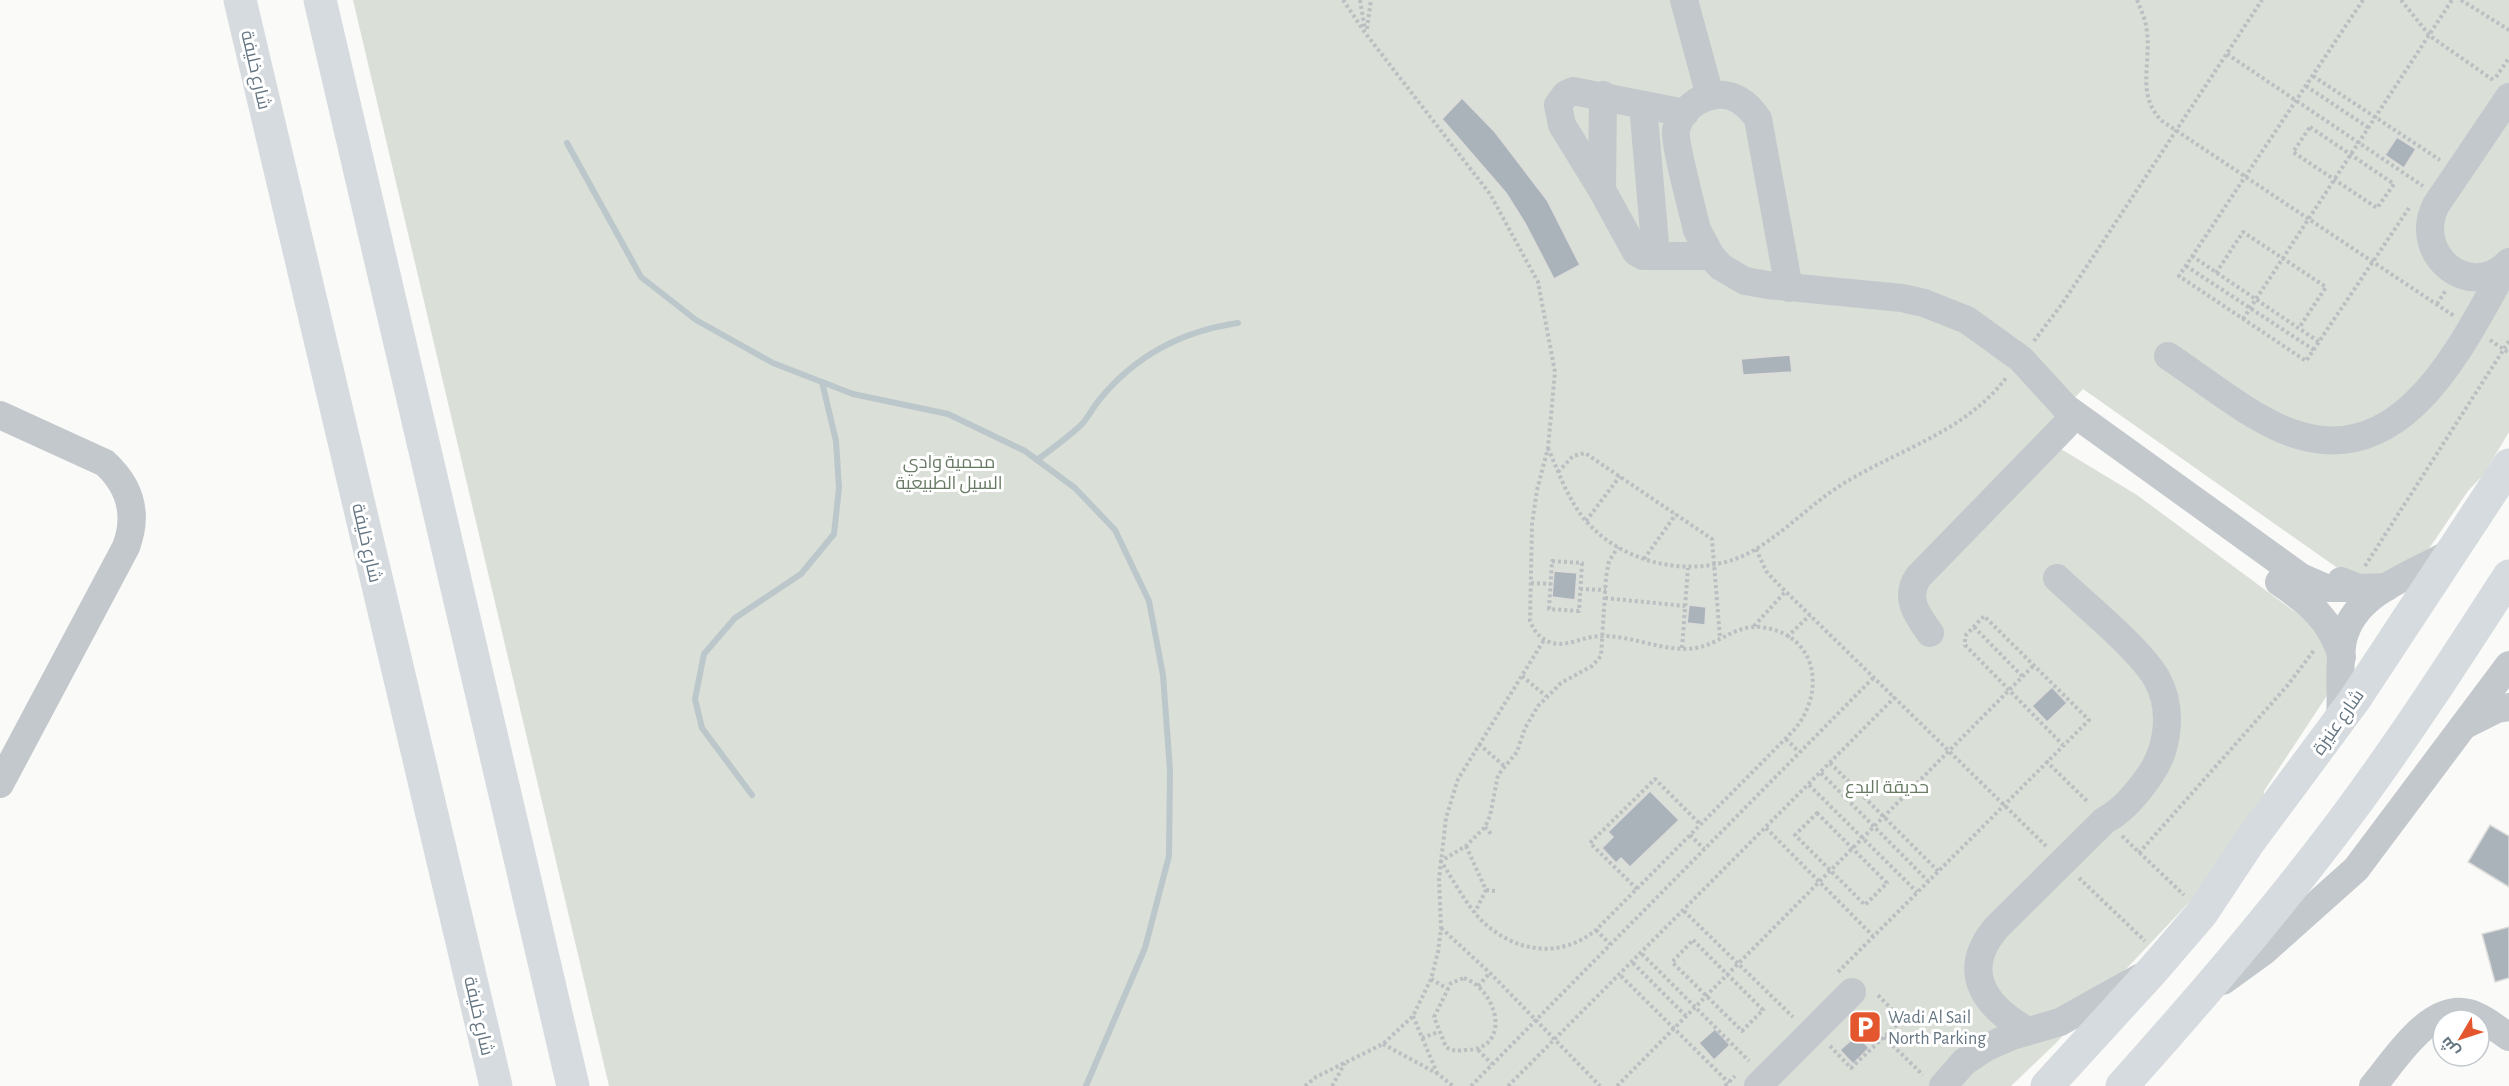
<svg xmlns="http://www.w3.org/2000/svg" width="2509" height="1086" viewBox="0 0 2509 1086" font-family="'Alegreya Sans',Cairo,sans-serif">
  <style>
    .green { fill: #dadfd7 }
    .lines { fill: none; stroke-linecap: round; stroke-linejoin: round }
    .stream { stroke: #bbc7cb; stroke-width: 6 }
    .building { fill: #aab3b9; stroke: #dcdcda; stroke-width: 1.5 }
    .path { stroke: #bbbfc2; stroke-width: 4; stroke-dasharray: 3 3; stroke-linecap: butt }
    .minor { stroke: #c3c8cc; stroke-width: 28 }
    .major { stroke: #d6dbdf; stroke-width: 33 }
    .labels { text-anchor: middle; stroke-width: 6; stroke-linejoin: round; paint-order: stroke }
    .street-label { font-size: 18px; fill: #657683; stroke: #fff }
    .park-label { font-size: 18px; fill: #687a64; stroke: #fff }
    .poi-label { font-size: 18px; fill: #657683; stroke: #fff; text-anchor: start }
  </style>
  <rect width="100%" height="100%" fill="#fafaf8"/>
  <polygon class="green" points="353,0 2509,0 2509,432 2484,474 2468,491 2426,553 2400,577 2346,574 2083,389 2047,427 2061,449 2137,495 2318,629 2327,638 2329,686 2326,697 2264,791 2263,810 2198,893 2056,1043 2011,1086 609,1086"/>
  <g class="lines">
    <g class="stream">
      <polyline points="567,143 641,277 696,320 773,363 853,394 948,414 1025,451 1075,488 1115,530 1149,601 1163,675 1170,771 1169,856 1145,948 1086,1086"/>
      <path d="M1037,460C1052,449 1067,438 1081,425C1088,418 1093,407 1100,399C1136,355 1182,331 1238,323"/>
      <polyline points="752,795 702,728 695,699 704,654 735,618 801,574 834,534 839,488 836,441 822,382"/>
    </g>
  </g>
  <g class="building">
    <polygon points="1462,98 1495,132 1547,200 1580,265 1554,279 1525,223 1506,193 1442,119"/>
    <polygon points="2397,137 2416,149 2404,168 2385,155"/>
    <polygon points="1790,355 1792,372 1743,375 1741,359"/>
    <polygon points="1554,571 1577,573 1575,600 1552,597"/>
    <polygon points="1689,605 1706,607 1705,625 1687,623"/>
    <polygon points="2052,687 2067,703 2047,722 2032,706"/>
    <polygon points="1650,791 1679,820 1630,867 1621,858 1616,863 1602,848 1613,837 1608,832"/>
    <polygon points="2490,825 2509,836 2509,887 2468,862"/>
    <polygon points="2509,927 2509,978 2495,982 2482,934"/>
    <polygon points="1715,1029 1730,1045 1714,1060 1699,1043"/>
    <polygon points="1857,1035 1869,1048 1853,1064 1840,1050"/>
  </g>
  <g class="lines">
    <g class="path">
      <path d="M1343,0L1366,34L1490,194L1538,282L1555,372L1548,448L1537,490L1532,524L1530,621C1534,631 1540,639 1552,643C1567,647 1585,636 1601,636C1632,635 1665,653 1696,648C1719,644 1735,625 1760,627C1817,633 1827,691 1794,730L1596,930C1559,960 1513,952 1480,919C1465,902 1453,880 1441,861L1466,846L1485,827L1490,816L1498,775L1517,752L1525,728L1538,706L1561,683L1592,666L1601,656L1606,577L1609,561L1618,547"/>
      <polyline points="1360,0 1365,30"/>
      <path d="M2137,0C2141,10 2146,20 2147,32C2151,65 2136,95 2162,121L2454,316"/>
      <polyline points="2363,0 2179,276 2306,361 2409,208"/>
      <polyline points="2401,0 2430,36 2493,80"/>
      <polyline points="2461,0 2509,30"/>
      <polyline points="1367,29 1371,0"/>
      <polyline points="2227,54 2423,186"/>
      <polyline points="2313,76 2440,160"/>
      <polyline points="2496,77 2509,58"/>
      <polyline points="2306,86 2369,128"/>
      <polygon points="2310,127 2394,184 2377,208 2293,152"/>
      <polyline points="2192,256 2319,342"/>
      <polyline points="2186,266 2314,350"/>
      <polyline points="2216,273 2243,232 2326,287 2299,328"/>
      <polyline points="2437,304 2446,290"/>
      <polyline points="2243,319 2452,0"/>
      <polyline points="2490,340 2509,353"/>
      <polyline points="2034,341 2062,304 2262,0"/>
      <path d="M1548,448C1559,473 1568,500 1586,521C1627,568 1703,581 1756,549C1790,528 1817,498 1851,479C1906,447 1966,430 2006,378"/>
      <polyline points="1558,472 1573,456 1585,453 1712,539 1720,638"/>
      <polyline points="1586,521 1620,476"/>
      <polyline points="1756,549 1766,571 1776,582 2046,846"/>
      <polyline points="1644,559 1676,514"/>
      <polygon points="1552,561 1582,563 1579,611 1549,609"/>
      <polyline points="2365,566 2509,341"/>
      <polyline points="1531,583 1551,584"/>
      <polyline points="1580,589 1606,590"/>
      <polyline points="1605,598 1685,606"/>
      <polyline points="1754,626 1786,591"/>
      <polyline points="1974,627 2022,676"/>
      <polyline points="1787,637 1810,615"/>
      <polyline points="1682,648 1688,568"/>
      <polyline points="1522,676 1546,696"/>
      <polyline points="1786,739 1799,752"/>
      <polyline points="1479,744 1504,766"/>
      <polyline points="2046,761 2089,803"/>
      <polyline points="1830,763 1938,871"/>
      <polyline points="1821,773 1928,881"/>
      <polyline points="1809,785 1917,892"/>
      <polygon points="1817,813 1887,883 1865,905 1795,835"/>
      <polyline points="1485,827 1492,835"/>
      <polyline points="1766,828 1873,936"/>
      <polyline points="1690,835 1704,849"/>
      <polyline points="2122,836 2184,895"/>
      <polyline points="1466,846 1486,890 1475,912"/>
      <polyline points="2139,853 2287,686 2315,649"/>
      <polyline points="2079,878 2145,941"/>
      <polyline points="1637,889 1590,843 1655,779 1700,824"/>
      <polyline points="1486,890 1495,891"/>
      <polyline points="1684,911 1793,1017"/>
      <polyline points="1441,928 1490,973 1600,1086"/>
      <polyline points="1596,930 1610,944"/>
      <polygon points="1693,940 1763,1010 1742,1031 1672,962"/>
      <polyline points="1642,954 1749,1061"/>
      <polyline points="1633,963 1686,1016"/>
      <polyline points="1838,972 2089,720 1984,616 1965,636 1965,645 2063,745"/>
      <polyline points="1621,976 1729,1083"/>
      <path d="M1464,978C1499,991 1512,1050 1465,1050C1457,1051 1452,1051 1446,1047L1434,1017L1451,983Z"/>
      <polyline points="1431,979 1448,989"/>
      <polyline points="1478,986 1490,973"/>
      <polyline points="1413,1016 1437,1073"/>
      <polyline points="1884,1037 1923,1075"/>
      <polyline points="1422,1038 1438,1032"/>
      <polyline points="1383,1044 1438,1074 1453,1086"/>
      <polyline points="1830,1046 1851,1068 1902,1020 1876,993"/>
      <polyline points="1478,1050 1492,1064"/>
      <polyline points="1305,1086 1316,1077 1383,1044 1413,1016 1431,979 1438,952 1441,928 1439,879 1446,818 1458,779 1544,640"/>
      <polyline points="1332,1086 1345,1063"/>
      <polyline points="1471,1086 1874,677"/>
      <polyline points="1508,1086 1895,697"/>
      <polyline points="1617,1086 2034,665"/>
      <polyline points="1725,1086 1735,1076"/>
    </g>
    <g class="minor">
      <polyline points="1684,0 1710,96"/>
      <path d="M2509,97L2436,205C2411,254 2470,303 2509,262"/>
      <polyline points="1643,105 1656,255"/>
      <polyline points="1685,113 1573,91 1566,94 1558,105 1562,125 1602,190 1636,252 1643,256 1711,256"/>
      <polyline points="1602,189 1603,95"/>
      <path d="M1789,288L1758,119C1748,104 1734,93 1716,95C1698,97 1680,111 1676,130C1674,143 1693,212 1697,230L1711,256L1721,267L1745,281L1768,285L1902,298L1924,303L1967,320L2021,359L2065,407L2301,577L2326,588H2359"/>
      <path d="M2168,356C2206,381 2250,418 2292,433C2405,473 2463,342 2507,265"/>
      <path d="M0,415L105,463C131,487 138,515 126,547L0,784"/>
      <polyline points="2341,581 2359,588 2387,587"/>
      <path d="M2279,582C2310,603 2331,620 2342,657"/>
      <path d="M1930,633C1917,615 1904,598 1918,577L2065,426"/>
      <path d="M2340,719C2342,693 2338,665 2343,640C2354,591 2412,576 2450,553"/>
      <polyline points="2467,724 2497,709 2509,707"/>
      <polyline points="2223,981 2263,952 2356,869 2509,665"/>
      <path d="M2028,1031C1984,1006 1959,971 1997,927L2105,820C2123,811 2139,791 2150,775C2169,748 2173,708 2157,679C2140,649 2084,604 2057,578"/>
      <polyline points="1758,1086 1852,992"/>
      <polyline points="1943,1086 1964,1062 1985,1048 2012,1036 2060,1022 2141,977"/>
      <path d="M2373,1086C2395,1060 2429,1003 2469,1013C2483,1017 2497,1029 2509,1037"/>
    </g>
    <g class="major">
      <polyline points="240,0 496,1086"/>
      <polyline points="320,0 573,1086"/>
      <polyline points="2047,1086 2153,970 2202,913 2249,842 2355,699 2509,465"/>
      <path d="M2122,1086C2202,997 2280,906 2351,810C2407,734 2458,655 2509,576"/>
    </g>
  </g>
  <defs>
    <symbol id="parking-square" viewBox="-11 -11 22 22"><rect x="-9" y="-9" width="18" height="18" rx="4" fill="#e4572e" stroke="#fff"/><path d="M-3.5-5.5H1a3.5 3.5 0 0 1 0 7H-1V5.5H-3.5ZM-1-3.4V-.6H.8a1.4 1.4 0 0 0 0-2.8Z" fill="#fff"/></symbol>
  </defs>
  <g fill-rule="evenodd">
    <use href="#parking-square" x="1846" y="1008" width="38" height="38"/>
  </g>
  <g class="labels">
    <g class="street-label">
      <text transform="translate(256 70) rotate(77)" y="6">شارع خليفة</text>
      <text transform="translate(367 543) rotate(77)" y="6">شارع خليفة</text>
      <text transform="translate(2338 722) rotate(-55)" y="6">شارع عنيزة</text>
      <text transform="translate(479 1016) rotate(77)" y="6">شارع خليفة</text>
    </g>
    <g class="park-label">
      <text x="949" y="468">محمية وادي<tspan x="949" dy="21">السيل الطبيعية</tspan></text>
      <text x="1887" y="793">حديقة البدع</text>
    </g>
    <g class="poi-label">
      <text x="1888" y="1023">Wadi Al Sail<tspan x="1888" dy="21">North Parking</tspan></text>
    </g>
  </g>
  <g transform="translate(2461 1038) rotate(231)"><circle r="28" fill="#ffffff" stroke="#c1c8cd" stroke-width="1.5"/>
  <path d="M0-4.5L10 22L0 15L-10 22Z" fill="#e4572e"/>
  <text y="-9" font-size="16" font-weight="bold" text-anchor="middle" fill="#657683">ش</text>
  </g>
</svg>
